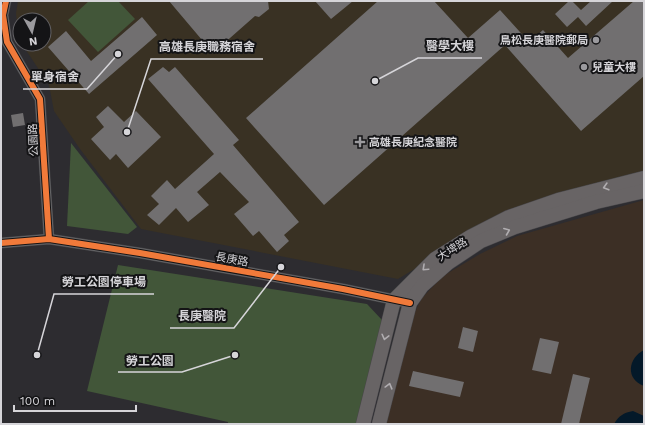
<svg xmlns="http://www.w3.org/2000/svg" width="645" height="425" viewBox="0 0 645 425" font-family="'Work Sans','Noto Sans TC',sans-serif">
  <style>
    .industrial { fill: #3c2f25 }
    .medical { fill: #393123 }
    .green { fill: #425639 }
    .water { fill: #041929 }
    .building { fill: #716f70 }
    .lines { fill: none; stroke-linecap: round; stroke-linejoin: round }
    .minor-casing { stroke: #48474a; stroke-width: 11 }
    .secondary-casing { stroke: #48474a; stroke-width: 15 }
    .minor { stroke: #656567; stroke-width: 10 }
    .secondary { stroke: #686465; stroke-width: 14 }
    .cycleway-casing { stroke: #141416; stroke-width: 8 }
    .cycleway { stroke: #f17a3a; stroke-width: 6 }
    .oneway { stroke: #b0adb0 }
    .poi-dot { fill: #9b9a9e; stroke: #141416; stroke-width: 1.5 }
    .labels { text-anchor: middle; stroke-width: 4; stroke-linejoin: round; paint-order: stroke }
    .poi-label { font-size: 11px; font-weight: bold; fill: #d6d5d9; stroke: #141416; text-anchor: start }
    .street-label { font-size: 11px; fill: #d6d5d9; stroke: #141416 }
    .leader { fill: none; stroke: #d6d5d9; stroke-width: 1.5 }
    .callout-dot { fill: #d6d5d9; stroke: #141416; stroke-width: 1.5 }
    .callout-label { font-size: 12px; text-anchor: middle; font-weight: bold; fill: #d6d5d9; stroke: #141416; stroke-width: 4; stroke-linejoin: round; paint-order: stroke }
  </style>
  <rect width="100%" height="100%" fill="#2d2c30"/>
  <polygon class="industrial" points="644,200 644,424 384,424 410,321 422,298 443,276 480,254 517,236"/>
  <polygon class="medical" points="18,1 644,1 644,171 627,175 507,213 398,279 141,229 80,149 54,111 49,85 22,44 44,44 44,20 20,20 20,40 18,37 16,13"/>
  <g class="green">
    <polygon points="89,1 118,1 135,19 98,52 68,20"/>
    <polygon points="71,143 137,227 128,234 67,226"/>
    <polygon points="118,265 367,304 382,320 356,424 228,424 228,422 87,391"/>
  </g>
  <g class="water">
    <path d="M644,350V386C625,379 628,358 644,350Z"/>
    <path d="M633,411L644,416V424H614C619,415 624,413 633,411Z"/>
  </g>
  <g class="building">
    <polygon points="169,1 268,1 269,9 259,17 255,16 213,53"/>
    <polygon points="315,1 353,1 331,19"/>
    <polygon points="378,1 434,1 468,38 500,10 529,42 543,30 568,58 634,1 644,1 644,76 581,131 505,45 324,205 246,118"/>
    <polygon points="569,1 572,1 581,10 591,1 613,1 586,26 578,17 567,27 555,14"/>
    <polygon points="142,17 157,35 89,94 48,47 66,31 91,61"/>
    <polygon points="163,67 169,72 175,67 239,140 233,145 299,222 284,235 289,241 277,252 259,231 253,236 234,214 249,202 220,172 197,192 209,205 188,222 176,208 159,225 147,215 159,204 151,196 167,180 175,189 214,154 148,79"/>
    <polygon points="108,106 124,122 136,111 161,137 128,168 116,154 110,160 91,139 104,127 96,117"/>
    <polygon points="23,113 25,125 13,127 11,115"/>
    <polygon points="463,327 478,331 473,352 458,348"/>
    <polygon points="540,338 559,342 551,374 532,370"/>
    <polygon points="413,371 464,382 460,397 409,386"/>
    <polygon points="573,374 590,378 579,424 561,424"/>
  </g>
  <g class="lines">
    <defs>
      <g id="minor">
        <polyline points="6,1 3,15 7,42 40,99 49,239"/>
        <polyline points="1,243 49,239 140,253 343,289 410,303"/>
      </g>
      <g id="secondary">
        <polyline points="363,424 394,300 435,259 470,237 509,217 558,200 644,178"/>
        <polyline points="379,424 410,303 422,286 448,263 481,241 515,227 596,202 644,191"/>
      </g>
    </defs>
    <use href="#minor" class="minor-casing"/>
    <use href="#secondary" class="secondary-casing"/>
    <use href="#minor" class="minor"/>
    <use href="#secondary" class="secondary"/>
    <defs>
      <g id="cycleway">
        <polyline points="6,1 3,15 7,42 40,99 49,239"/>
        <polyline points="1,243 49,239 140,253 343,289 410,303"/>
      </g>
    </defs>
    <use href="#cycleway" class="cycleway-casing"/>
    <use href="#cycleway" class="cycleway"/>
  </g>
  <defs><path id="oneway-chevron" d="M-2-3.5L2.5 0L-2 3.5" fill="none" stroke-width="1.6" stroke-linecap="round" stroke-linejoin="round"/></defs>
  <g class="oneway">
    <use href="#oneway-chevron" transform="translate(606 187) rotate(164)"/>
    <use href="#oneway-chevron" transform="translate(507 231) rotate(-22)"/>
    <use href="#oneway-chevron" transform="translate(425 268) rotate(137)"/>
    <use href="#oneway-chevron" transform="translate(385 337) rotate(104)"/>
    <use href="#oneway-chevron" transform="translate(389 386) rotate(-75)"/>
  </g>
  <g class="poi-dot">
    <circle cx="596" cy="40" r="4"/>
    <circle cx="584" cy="67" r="4"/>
    <path d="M358 136h4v4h4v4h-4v4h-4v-4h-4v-4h4z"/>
  </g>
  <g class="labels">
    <g class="poi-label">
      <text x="588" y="44" text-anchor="end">鳥松長庚醫院郵局</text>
      <text x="592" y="71">兒童大樓</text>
      <text x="369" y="146">高雄長庚紀念醫院</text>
    </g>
    <g class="street-label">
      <text transform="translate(33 140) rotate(-93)" y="4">公園路</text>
      <text transform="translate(452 249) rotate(-32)" y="4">大埤路</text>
      <text transform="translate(232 259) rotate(10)" y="4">長庚路</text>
    </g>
  </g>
  <path class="leader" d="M375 81L418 58H482M127 132L151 59H263M118 54L87 89H23M37 355L54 294H154M281 267L234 328H170M235 355L182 372H118"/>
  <g class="callout-dot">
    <circle cx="375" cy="81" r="4"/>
    <circle cx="127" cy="132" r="4"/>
    <circle cx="118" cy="54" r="4"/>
    <circle cx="37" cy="355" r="4"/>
    <circle cx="281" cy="267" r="4"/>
    <circle cx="235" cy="355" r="4"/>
  </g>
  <g class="callout-label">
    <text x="450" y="50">醫學大樓</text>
    <text x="207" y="51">高雄長庚職務宿舍</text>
    <text x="55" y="81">單身宿舍</text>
    <text x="104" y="286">勞工公園停車場</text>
    <text x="202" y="320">長庚醫院</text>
    <text x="150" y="365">勞工公園</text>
  </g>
  <rect width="645" height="425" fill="none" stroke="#d6d5d9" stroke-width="4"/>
  <g transform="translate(32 32) rotate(172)"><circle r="19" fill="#141416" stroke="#626164"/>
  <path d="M0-3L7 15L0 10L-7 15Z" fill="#9b9a9e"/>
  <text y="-6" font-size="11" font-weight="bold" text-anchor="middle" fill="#d6d5d9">N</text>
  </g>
  <path d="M14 405v6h122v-6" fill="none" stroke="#d6d5d9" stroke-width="2"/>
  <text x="20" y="405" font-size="12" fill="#d6d5d9" stroke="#141416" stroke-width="3" paint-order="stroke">100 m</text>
</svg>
